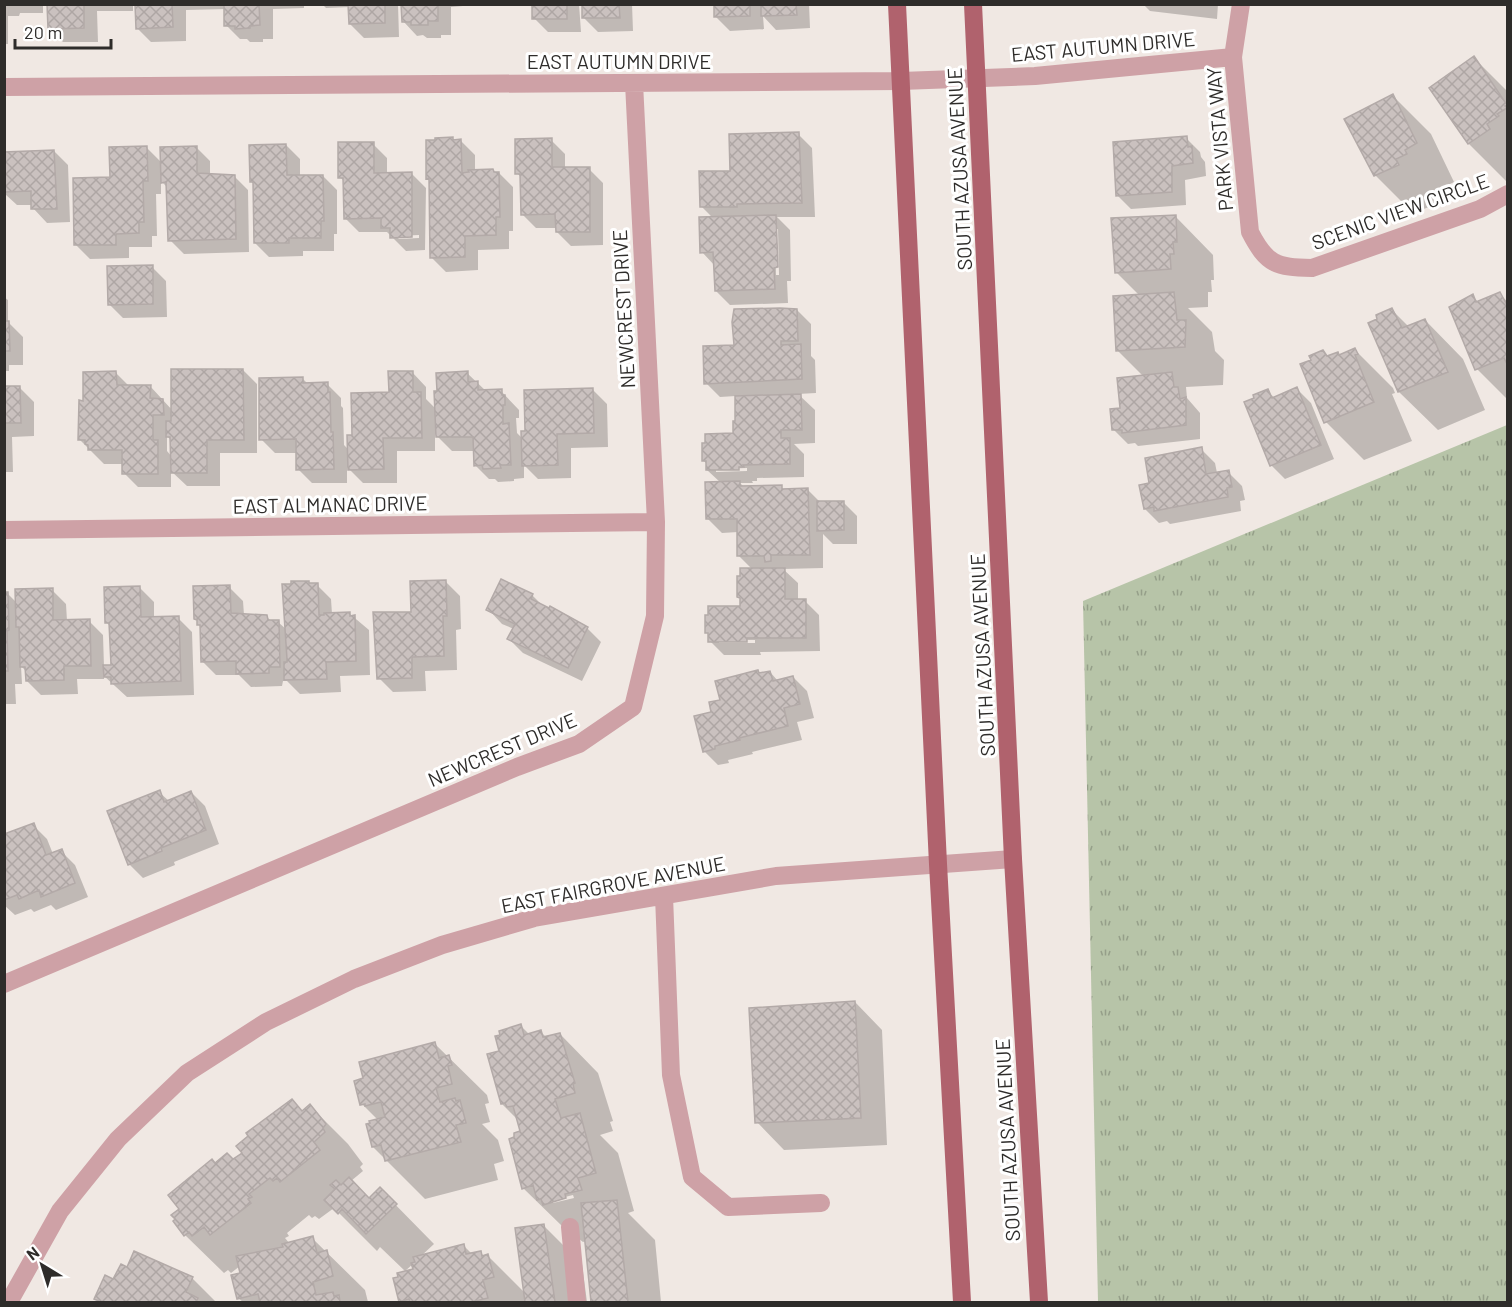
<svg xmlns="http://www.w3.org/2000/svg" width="1512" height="1307" font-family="Barlow,sans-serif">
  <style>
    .grass { fill: url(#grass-tufts) }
    .shadow { fill: #0003; fill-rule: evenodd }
    .building { fill: url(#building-cross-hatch); stroke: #b3aaa8; stroke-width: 1.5 }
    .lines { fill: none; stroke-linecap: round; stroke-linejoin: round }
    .minor { stroke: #cea1a6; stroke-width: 18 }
    .major { stroke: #b0626d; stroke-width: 18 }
    .labels { text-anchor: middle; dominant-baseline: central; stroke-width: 6; stroke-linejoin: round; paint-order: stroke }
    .street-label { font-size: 20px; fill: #2e2c2a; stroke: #fff }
  </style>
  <defs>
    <pattern id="grass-tufts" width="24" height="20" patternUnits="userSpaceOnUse" patternTransform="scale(1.5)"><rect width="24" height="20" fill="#b7c4a8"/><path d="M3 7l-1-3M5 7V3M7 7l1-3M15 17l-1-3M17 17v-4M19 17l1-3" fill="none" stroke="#959f89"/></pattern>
    <pattern id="building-cross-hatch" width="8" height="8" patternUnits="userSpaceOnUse" patternTransform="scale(1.5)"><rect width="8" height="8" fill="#cac1bf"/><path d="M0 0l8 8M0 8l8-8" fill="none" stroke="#aea6a4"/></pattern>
  </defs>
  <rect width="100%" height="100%" fill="#f0e8e3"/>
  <path class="grass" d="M1507,425v877h-409l-15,-701z"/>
  <path class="shadow" d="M4,4h39v9h-23l-1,3h-11v28h-4z
    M49,4h84v7h-36l1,31h-35l-14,-14z
    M137,4h172v2h-5v2l-31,1v30h-10v3h-13l-3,-3h-7l-14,-14v-16l-40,1v31l-35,1 -14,-14z
    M322,4h76l1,33 -35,1 -14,-14v-17l-24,1z
    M403,4h60v2l-12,1v28h-10v3h-14l-4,-3 -6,1 -14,-15z
    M533,4h46l2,28h-33l-14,-14z
    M584,4h48l1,27 -35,1 -14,-14z
    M715,4h94l1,24 -34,2 -13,-14 1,13 -34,2 -14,-14z
    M1143,4h75l-1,15 -67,-8z
    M1474,58l34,34 -1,90 -38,-38 -38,-56z
    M1393,96l38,38 23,48 -12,6 2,5 -11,5 4,6 -24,9 -38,-38z
    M798,134l14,14 3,69h-38l13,13 1,51h-4l1,22 -58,2 -14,-14 -1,-25 -13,-14 11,-34 -11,-11 29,-34zM775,229h3l1,46h-3z
    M1186,138l14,14 1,5 4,5 1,14 -21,4 1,25 -55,4 -14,-14z
    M551,140l14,14v15h24l14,14v62l-32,1 -14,-14v-4h-21l-14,-14v-36l-5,-5z
    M461,141l14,14v16h18l6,2 14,14v44h-4v18l-31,1v20l-32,2 -14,-14 -2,-77 -2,-3z
    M373,144l14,14v16h25l14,14 -1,62 -19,1 -19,-19h-28l-14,-14v-36l-5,-5zM419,235v3l-20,1 -3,-3z
    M286,145l14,14v17h23l14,14v44h-3v17h-31v5l-34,1 -14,-14 -1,-59 -3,-3z
    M196,147l14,14v16l24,-1 14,14 1,62 -65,2 -14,-14 -2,-52 -7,-7v13h-5l1,42h-5v11h-23v11l-39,1 -14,-14 36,-66 35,-31 15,15z
    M54,151l14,14 2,57 -23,1 -14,-15v-3h-16l-12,-11 -1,44v-85z
    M1175,216l38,39 1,25h-3l1,12h-4v15l-20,1 24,24 3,19 9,9 -1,25 -37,2 1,11 13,15v26l-62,7 -3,-3 -7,1 -14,-14 8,-21 22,-32 -27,-27 23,-54 -24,-24z
    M152,267l14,14 1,36 -44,1 -14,-14z
    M1499,294l9,8v98l-31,-31 -4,-73 6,7z
    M4,297l4,3v22l15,15v28h-14v6h-5z
    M797,310l14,14v32l4,4 1,33 -18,1 17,16v33l-21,1 10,10v23l-47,1v3h-5l1,2h-13l4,4h37l3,3h24l13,13 22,-1 14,14v28h-24l-10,-10v34l-40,1 15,14v18h7l14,14 1,36 -60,1 1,3h-37l-14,-14v-6l-3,-3 35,-25v-7l-3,-3 14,-27 -14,-14 -1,-24 -16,1 -14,-14 13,-36 -14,-13v-6l-3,-3 31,-26 2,-12 -1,-27 -16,1 -14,-14 30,-37zM747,468v3l-31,1v-3zM719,640h36v3h-36z
    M1392,310l17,17 16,-7 38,39 22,51 -47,20 -39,-38 -29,-69 9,-3z
    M1355,350l38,38 2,5 -3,1 20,47 -48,19 -38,-38 -13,-61 10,-9 6,5 11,-1z
    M243,370l14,14v69h-37v33h-33l-16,-15v16h-33l-14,-14v-9h-20l-24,-24 5,-38 31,-29 14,14 20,-1 23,25zM167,436l5,5v16l-5,-6z
    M412,372l14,15v12l10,10 31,-36 19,18h15l18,19v8h-3l1,15 6,6 70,-49 14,14 1,43 -37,1v30l-33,1 -14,-14v13l-10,1v2l-16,1 -3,-3h-6l-14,-14v-14h-23l-17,-17v17h-38v32h-34l-16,-16v16h-35l-14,-14v-16h-23l-14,-14 42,-60 5,5h19l14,14v8l2,2 1,37 5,5 4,-14 37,-42z
    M4,388h16l14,14v34l-22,1 1,35h-9z
    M1297,389l14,14 23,56 -49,20 -14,-14 -4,-74 8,7z
    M1201,449l14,14 2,10 11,-1 14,14 3,14 -5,1 1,10 -71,13 -3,-3 -8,2 -14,-14 6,-25z
    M502,581l30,14 12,12 43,21 14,14 -19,39 -59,-28 -14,-14 5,-10 -12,-5 -14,-15z
    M446,582l14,14 1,33 -5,1 1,40 -32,1 1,20 -33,1 -14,-14 33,-65z
    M311,585h6l14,14 1,15h18l19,16 1,45 -30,1 1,16 -41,2 -13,-13h-4l-1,5 -31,1 -12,-12h-23l-14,-14v-33l-6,-9 33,-32 14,14 1,14 23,2 5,5h6l9,8z
    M140,588l14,14v16h24l14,14 2,63 -67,2 -23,-21v3h-27l1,15 -37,1 -14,-14v-9l-6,-6 1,18h-7l1,20h-12v-111l4,1 9,9 35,-13 14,14 1,17h22l14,14 1,32 8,-1 -1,-39 -4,-4z
    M758,671l3,3 9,-2 8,9 15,-4 14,14 7,27 -17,4 5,18 -50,12 1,2 -25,6 1,3 -11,2 -14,-14 9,-38 9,-12z
    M159,792l10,9 22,-9 14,14 14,38 -45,18 1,3 -32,13 -14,-14z
    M33,825l14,14 6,15 8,-3 14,14 13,32 -32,13 -5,-5 -17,7 -3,-3 -16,6 -11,-10v-69z
    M855,1002l27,28 5,115 -103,5 -27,-28z
    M520,1025l10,10 11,-3 6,6 13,-4 38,39 15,48 -3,1 3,9 -13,4 18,18 16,58 -6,2 27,27 6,62h-69l-6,-61 -3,1 -21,-16 -39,-38 -1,-56 -4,-12 -16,-16 -1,-52zM573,1195l1,3 -21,5v-3z
    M435,1044l52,51 2,8 -4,1 5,18 -8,2 16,16 6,21 -10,3 4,16 -73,19 -52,-52 5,-27 -16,-16z
    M292,1101l11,11 7,-6 38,38 15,20 -3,3 3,4 -12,10 18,18 11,-10 54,55 -14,13 44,-11 8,8 8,-2 5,5 3,-1 38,38 18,-68 38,38 5,38h-185l-2,-1 15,-31 -2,-6 -8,7 -25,-24 -3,4 -43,-43 -15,11 -4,-3 -3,2 -3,-3 -22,18 2,3 -4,2 5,6 22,-6 53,52 3,12h-125l-5,-4 4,-24 -2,-8 -9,7 -3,-3 -4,3 -39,-38 -4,-26 34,-45 18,-3 11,-8z
    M127,1269l65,9 24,24h-117l-3,-3z"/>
  <path class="building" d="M47,4h37v24l-36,1z
    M135,4h37l1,23 -37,2z
    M224,4h35l1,21 -10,1v2l-15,1v-3h-11z
    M348,4h37v19l-36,1z
    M401,4h37v17h-10v4h-17v-3h-9z
    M532,4h35v15h-35z
    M582,4h37l1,14h-38z
    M714,4h36v12l-36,1z
    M761,4h35l1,11 -36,1z
    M1474,56l33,49 -2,1 2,2 -10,6 2,2 -12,8 3,5 -22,15 -39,-56z
    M1393,94l24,49 -12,7 2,4 -11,5 3,6 -25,11 -30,-57z
    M799,132l3,71 -65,1v3h-37l-1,-36h31l-1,-37z
    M1187,136l1,11 4,-1 1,17 -21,3v26l-56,4 -3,-54z
    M453,137v3l8,-1 1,34 7,-1 -1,-2 25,-1 1,3h5l1,45h-4v18l-31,1v21l-35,1 -1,-80 -3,1v-39h9v-2z
    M552,138v29h38v65h-34l-1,-18 -34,1 -1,-41h-5v-35z
    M338,142h36v31l38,-1v65l-22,1v-10h-9v-10l-37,1 -1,-41h-5z
    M286,144l1,31h36l1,46h-3v17h-32v5h-35l-1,-61h-3l-1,-37z
    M147,146l1,35h-5l1,41h-5v11l-23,1v11h-42l-1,-67 37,-1 -1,-30z
    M197,146v27l38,2 1,64 -68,2 -2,-59 -5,1 -1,-36z
    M54,150l3,59h-26v-18l-27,1v-40z
    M776,215l2,52 -4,1 1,21 -60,2 -2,-39 -13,1 -1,-36z
    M1176,215l1,27h-4l1,12h-4l1,15 -56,4 -4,-55z
    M153,265v39l-45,1 -1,-39z
    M1174,292l3,28h9l-1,27 -69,4 -3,-55z
    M1500,292l8,15v59l-4,-8 -29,12 -26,-63 24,-13 3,8z
    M780,308l17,1 1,32h-17v4l20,-1 1,35 -98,5 -1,-38 31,-1 -2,-23 2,-13z
    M1392,308l10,20 23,-9 23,53 -50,20 -30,-69 9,-4 -1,-4z
    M4,321h5l1,30h-6z
    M1355,348l3,6 -3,1 19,47 -50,21 -24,-59 11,-4 -2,-4 14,-6 4,6 11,-4 1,3z
    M171,369h72l1,71h-37v33h-36l-1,-36h-4v-16h5z
    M116,371l1,14h34l-1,13 13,1 1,16h-11v25h5v34h-36v-24h-34v-5l-3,-1v-4h-7l1,-40 4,1v-29z
    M388,371h25v21h8l1,46h-39l1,31 -36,1 -1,-35h5l-1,-42 38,-1z
    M468,371v11l10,-1v9l24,-1v6h3v10h-2v19l6,-1 2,42h-11l1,3 -18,1 -1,-4 -8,1 -1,-29h-37l-2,-46h3l-1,-18z
    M1172,372l2,15h4l2,12 6,-2v28l-64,8v-3h-10l-2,-21 10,-1 -3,-30z
    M303,377v6l25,-1v10h2l1,40h2l1,37 -38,1v-31l-37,1v-62z
    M4,386h16l1,37h-17z
    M1297,387l24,58 -51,21 -26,-64 10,-4 -1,-3 15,-6 4,9z
    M593,388l1,45 -37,1 1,31 -36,1 -1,-35h4l-1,-41z
    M801,394l1,36h-21v8h9v26l-47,1 1,2h-5v3h-33v-9h-4v-18h3v-9l28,-1v-12h2v-25z
    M1202,447l4,27 23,-4 3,17 -5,1 1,9 -74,14v-4l-10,2 -5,-24 10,-2 -4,-25z
    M740,481v5l42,-1v4l26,-1 2,67h-39v6l-6,1 -1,-6h-27v-37h-31l-1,-37z
    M817,501h27v29l-27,1z
    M740,568h45v31h21v39h-59v4h-39v-9h-3v-18h3v-9h32v-8l-3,-1v-21h3z
    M501,579l32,15 -2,5 18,9 1,-2 38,21 -20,41 -61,-29 8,-15 -29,-14z
    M446,580l1,36h-4l1,40 -32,1v21l-35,1 -4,-67h38l-1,-31z
    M291,581h18v2h9l1,32h5v-2l26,-1v4l5,-1 1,46 -30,1 1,17 -43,1v-18h3v-3l-5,-75h9z
    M230,585l1,28 36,2 1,5h11l1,47h-11v6l-33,1v-13l-35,1 -1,-37h-3v-5l-3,-1 -1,-33z
    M140,586l1,31 38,-1 2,65 -70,3v-7h-7l-1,-12h8l-2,-42h-4l-1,-36z
    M53,588v32l37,-1 1,47h-27v14l-38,1 -1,-14h-5l-1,-40h-3l-1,-38z
    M4,592h4l1,38 -2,1 1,40h-4z
    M758,670l1,3 11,-2 3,10 20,-5 7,28 -16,4 4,18 -49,12 1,2 -25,6v3l-12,3 -9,-36 17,-4 -2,-10 11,-2 -5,-19z
    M160,790l4,12 27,-11 15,39 -45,18 1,3 -34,14 -21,-54z
    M34,823l12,32 16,-6 13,34 -34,14 -2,-7 -20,9 -2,-4 -13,5v-66z
    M855,1001l6,117 -106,5 -6,-115z
    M521,1024l3,11 17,-5 2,7 17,-4 15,50 -2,1 2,9 -20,6 6,19 19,-5 16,60 -18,5 4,12 -17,4 1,4 -23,7 -2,-6 -4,1 -4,-15 -11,4 -13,-50 5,-2v-4l6,-2 -7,-25 -6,1 -2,-4 -4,1 -14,-50 12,-3 -4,-15 5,-1 -1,-4z
    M435,1042l4,16 10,-3 3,10 -4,1 4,18 -16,4 4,14 15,-4 1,3 4,-1 6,23 -10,2 5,17 -76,19 -4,-16 -9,2 -6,-23 4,-1 -1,-2 16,-4 -4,-15 -16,4v-2l-5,1 -6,-24 9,-3 -4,-16z
    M292,1099l10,12 8,-7 16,20 -3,4 2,4 -11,10 6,8 -40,32 -3,-4 -4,3 -3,-3 -21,16 3,3 -4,2 3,4 -41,32 -6,-8 -12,9 -3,-4 -5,4 -11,-15 2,-2 -4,-4 8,-6 -11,-14 44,-36 3,4 12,-10 6,6 9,-6 -6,-7 12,-10 -2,-3z
    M349,1177l20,21 11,-11 17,17 -31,30 -24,-25 -4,5 -14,-14 11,-11 -5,-4 6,-5 5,5z
    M617,1200l11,102h-37l-10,-99z
    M544,1224l11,78h-30l-10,-74z
    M313,1236l4,17 10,-3 6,26 -20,6 3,13 17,-3 1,4 5,-1 1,7h-80l-2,-8 -21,5 -6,-24 9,-2 -4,-17 47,-9 -1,-3z
    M464,1244l2,10 15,-3 1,5 6,-2 6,23 -11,3 5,18 -16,4h-62l-1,-3 -10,3 -6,-24 5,-1 -1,-4 16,-4 -2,-6 4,-1 -2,-5z
    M134,1251l59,26 -7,15 12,6 -2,4h-98l1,-1 -5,-2 11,-24 8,4 8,-15 6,3z"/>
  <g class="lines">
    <path class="minor" d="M1241,4l-8,53 17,175c17,33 26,35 62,36l168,-59 28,-15
      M4,87l897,-6 134,-5 198,-19
      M4,530l652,-8
      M664,896l7,179 21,102 36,30 93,-4
      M4,984l513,-217 62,-23 54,-37 22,-91 1,-94 -22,-439
      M570,1227l7,75
      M9,1302l51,-91 58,-72 69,-66 79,-51 88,-43 88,-34 92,-27 242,-42 237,-17"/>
    <path class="major" d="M897,4l41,860 24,438
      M973,4l40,855 26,443"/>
  </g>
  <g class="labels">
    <g class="street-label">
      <text transform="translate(1103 46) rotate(-5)">EAST AUTUMN DRIVE</text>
      <text x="619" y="61">EAST AUTUMN DRIVE</text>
      <text transform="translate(1219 139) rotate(-95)">PARK VISTA WAY</text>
      <text transform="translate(959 169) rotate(-93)">SOUTH AZUSA AVENUE</text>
      <text transform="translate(1400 211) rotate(-20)">SCENIC VIEW CIRCLE</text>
      <text transform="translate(623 309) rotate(-93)">NEWCREST DRIVE</text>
      <text transform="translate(330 504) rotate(-1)">EAST ALMANAC DRIVE</text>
      <text transform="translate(982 655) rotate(-93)">SOUTH AZUSA AVENUE</text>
      <text transform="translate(502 749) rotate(-23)">NEWCREST DRIVE</text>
      <text transform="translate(613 884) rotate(-11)">EAST FAIRGROVE AVENUE</text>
      <text transform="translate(1007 1140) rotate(-93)">SOUTH AZUSA AVENUE</text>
    </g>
  </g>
  <rect width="1512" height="1307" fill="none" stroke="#2e2c2a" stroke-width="12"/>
  <g transform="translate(42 1265) rotate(322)" stroke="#ffffff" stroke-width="4.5" paint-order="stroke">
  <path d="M0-4.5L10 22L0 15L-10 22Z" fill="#2e2c2a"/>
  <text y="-9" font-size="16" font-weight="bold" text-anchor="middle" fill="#2e2c2a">N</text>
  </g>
  <path d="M15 39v9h96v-9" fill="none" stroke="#2e2c2a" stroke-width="3"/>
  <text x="24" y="39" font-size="18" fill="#2e2c2a" stroke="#ffffff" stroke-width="4.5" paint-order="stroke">20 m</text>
</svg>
